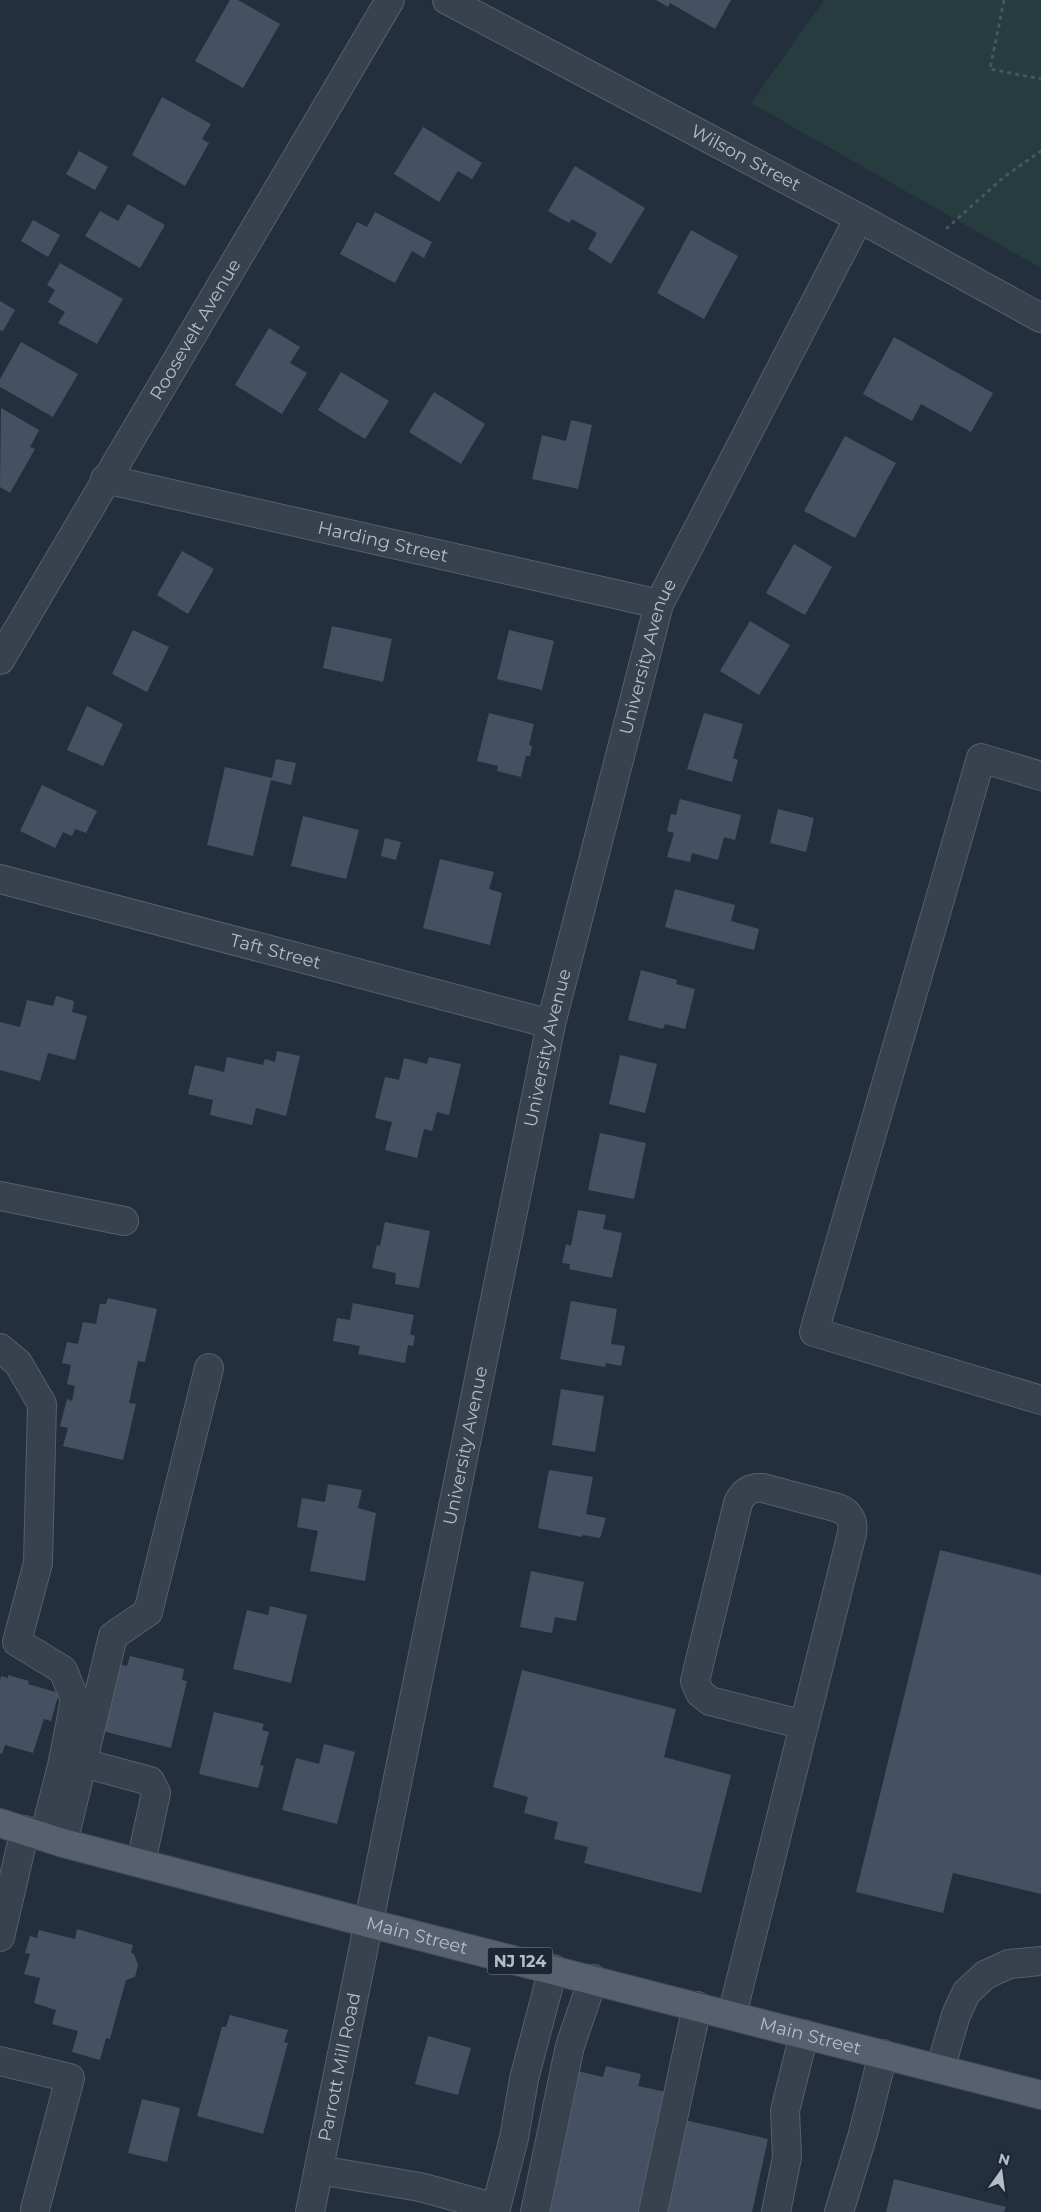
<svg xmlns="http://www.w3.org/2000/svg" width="1041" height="2212" font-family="Montserrat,sans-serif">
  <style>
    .green { fill: #263c3f }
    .building { fill: #455162 }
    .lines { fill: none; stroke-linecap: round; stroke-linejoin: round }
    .minor-casing { stroke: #565f6c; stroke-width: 30 }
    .major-casing { stroke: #414a57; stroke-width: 30 }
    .path { stroke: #44595c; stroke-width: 3; stroke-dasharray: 4 4; stroke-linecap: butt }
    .minor { stroke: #38414e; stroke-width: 28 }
    .major { stroke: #56606e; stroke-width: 28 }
    .labels { text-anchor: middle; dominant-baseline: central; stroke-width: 4; stroke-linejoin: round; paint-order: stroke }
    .shield { fill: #1d2633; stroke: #878f9c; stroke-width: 1 }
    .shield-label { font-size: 16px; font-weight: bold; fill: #b4bcc9 }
    .street-label { font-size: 18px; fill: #b4bcc9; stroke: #1d2633 }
  </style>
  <rect width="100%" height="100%" fill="#242f3e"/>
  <path class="green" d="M824,0h217v268l-290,-165z"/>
  <path class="building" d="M230,0h8l42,24 -37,64 -48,-27z
    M656,0h75l-16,29 -45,-26 -2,4z
    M162,97l49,27 -9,15 7,4 -24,43 -53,-31z
    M423,127l59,36 -10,16 -14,-8 -19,31 -45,-28z
    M79,151l29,16 -13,23 -29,-16z
    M575,166l70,42 -34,56 -23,-15 9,-16 -25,-14 -3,4 -21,-12z
    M128,204l37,21 -25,43 -55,-32 15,-25 18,10z
    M375,212l57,30 -8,16 -12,-7 -17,32 -55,-29 17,-32 10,5z
    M33,220l27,15 -12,22 -27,-16z
    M691,230l47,26 -34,63 -47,-26z
    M60,263l63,36 -26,45 -39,-21 7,-11 -17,-10 7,-12 -8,-5z
    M0,301l15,9 -12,21 -3,-1z
    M269,328l31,19 -10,16 17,10 -25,41 -47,-29z
    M894,337l99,56 -22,39 -50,-28 -9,17 -49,-27z
    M21,342l57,32 -25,43 -53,-30v-8z
    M341,372l48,29 -24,38 -47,-29z
    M434,392l51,32 -24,40 -52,-32z
    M1,408l38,22 -9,17 5,2 -25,44 -10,-6z
    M571,420l21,5 -14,64 -46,-10 10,-44 24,6z
    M845,436l51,27 -41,75 -51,-27z
    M794,544l38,23 -27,48 -39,-22z
    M182,551l32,18 -26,45 -31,-19z
    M750,621l40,24 -31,50 -39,-24z
    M332,626l60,13 -9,43 -60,-14z
    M133,630l36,17 -22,45 -35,-18z
    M509,630l45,11 -12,49 -45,-11z
    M87,706l36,18 -20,42 -36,-16z
    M489,713l45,11 -5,21 3,1 -2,10h-4l-5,21 -24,-6 1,-5 -21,-5z
    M704,713l39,11 -10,34 5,2 -6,22 -45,-13z
    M276,759l20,4 -5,22 -20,-5 -18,76 -46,-11 18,-78 47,11z
    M42,785l55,26 -11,22 -11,-4 -3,7 -9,-4 -8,16 -35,-17z
    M680,799l61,16 -6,25 -11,-3 -6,23 -26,-7 -2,9 -23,-5 7,-24 -7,-2 4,-17 5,1z
    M778,809l36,9 -8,34 -36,-9z
    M303,816l56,14 -13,49 -55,-13z
    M385,838l16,4 -5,18 -15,-4z
    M440,859l54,13 -5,17 13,4 -12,52 -67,-17z
    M675,889l60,16 -4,16 28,8 -5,21 -89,-23z
    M641,970l36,10 -1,4 19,5 -10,40 -20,-5 -2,5 -35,-9z
    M56,996l18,5 -2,11 15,4 -12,44 -27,-7 -8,28 -40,-11v-48l20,5 7,-27 26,6z
    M277,1051l23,5 -14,60 -30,-8 -4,17 -42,-10 3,-15 -25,-6 7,-29 29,7 3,-15 36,8 2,-6 10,3z
    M620,1055l37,9 -12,49 -36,-9z
    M429,1057l32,7 -12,51 -12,-3 -5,19 -8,-2 -7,29 -32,-8 7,-28 -17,-4 10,-41 14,3 5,-22 23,6z
    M600,1133l46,10 -12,56 -46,-9z
    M578,1210l28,5 -3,14 19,4 -10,45 -43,-9 1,-5 -8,-1 4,-19 5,2z
    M385,1222l45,9 -11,57 -24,-4 1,-11 -24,-5 5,-23 3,1z
    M108,1298l49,11 -12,53 -7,-1 -9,42 7,1 -13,56 -60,-14 5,-18 -8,-2 7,-27 5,2 3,-15 -8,-2 4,-19 -9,-2 5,-21 11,2 5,-22 13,2 4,-20h6z
    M571,1301l46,8 -6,35 14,2 -4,20 -15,-3 -1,4 -45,-8z
    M353,1303l61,12 -4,19 5,2 -2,10 -5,-1 -3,18 -47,-9 2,-8 -27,-5 4,-23 13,2z
    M561,1389l43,7 -9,56 -43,-7z
    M549,1470l44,7 -7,37 20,4 -6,20 -17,-3 -1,2 -44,-9z
    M328,1484l34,6 -4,18 18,5 -11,68 -55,-10 8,-40 -21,-4 5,-29 23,4z
    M940,1550l101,25v319l-88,-21 -10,40 -87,-21z
    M531,1571l53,11 -8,39 -21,-4 -3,16 -32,-6z
    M270,1606l37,9 -16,68 -58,-14 14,-59 21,5z
    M130,1656l54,13 -2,11 5,1 -16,67 -69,-17 16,-67 9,2z
    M522,1670l154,39 -12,48 67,18 -30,118 -117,-30 4,-16 -34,-8 4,-17 -34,-9 4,-16 -35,-10z
    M8,1675l21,6 -1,3 31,9 -8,28 -7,-2 -11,34 -28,-8 -3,9 -2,-1v-72l1,-5 7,2z
    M214,1712l50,12 -2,6 7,2 -9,33 4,1 -6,22 -59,-14z
    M324,1744l31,8 -18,72 -55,-14 14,-52 23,6z
    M77,1929l56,16 -2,8 3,1 4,11 -3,12 -9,3 -16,59 -4,-1 -6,22 -28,-8 6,-21 -26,-7 4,-14 -22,-7 6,-25 -16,-4 6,-20 -5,-1 5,-17 7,2 2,-8 36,9z
    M230,2015l58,15 -4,12 4,1 -25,91 -66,-18 25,-89h4z
    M428,2036l43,12 -13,47 -43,-11z
    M606,2066l35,8 -3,12 33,7 -27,119h-103l32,-142 30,7z
    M142,2099l38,9 -13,54 -39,-9z
    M680,2119l88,20 -16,73h-92z
    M894,2179l112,28 -2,5h-118z"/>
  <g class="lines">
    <g class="minor-casing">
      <g id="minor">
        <path id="s1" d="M447,0l412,218 182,100"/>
        <path id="s2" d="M105,479l554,125"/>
        <path id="s3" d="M0,660l390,-660"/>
        <path d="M1041,776l-60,-18 -167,574 227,68"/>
        <path id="s4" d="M0,879l551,145"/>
        <path d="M0,1196l124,25"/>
        <path d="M0,1348l18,15 24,41 -4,159 -21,79 46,28 12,30 -13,66 -18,70"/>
        <path d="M83,1763l67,18 6,12 -15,69"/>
        <path d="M63,1843l50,-207 35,-24 61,-244"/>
        <path d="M0,1937l25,-107"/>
        <path d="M732,2015l72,-290 -94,-24 -10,-8 -5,-12 43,-178c5,-11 12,-16 25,-15l75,20c11,4 16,13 14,25l-48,192"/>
        <path d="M0,2061l70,17 -35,131"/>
        <path d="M940,2069l16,-54 10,-22 19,-18 24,-11 32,-3"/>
        <path d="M319,2170l101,17 76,21 18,-70 10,-59 29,-110"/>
        <path id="s5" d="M310,2212l241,-1188 108,-420 200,-386"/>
        <path d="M535,2212l35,-166 23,-67"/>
        <path d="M653,2212l44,-206"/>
        <path d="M776,2212l11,-55 -2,-46 19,-77"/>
        <path d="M839,2212l24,-78 20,-80"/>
      </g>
    </g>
    <g class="major-casing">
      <g id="major">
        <path id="s6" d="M0,1823l63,20 305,80 673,172"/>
      </g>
    </g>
    <path class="path" d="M1004,0l-14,69 51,10
      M946,229l58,-52 37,-26"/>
    <use href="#minor" class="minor"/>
    <use href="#major" class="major"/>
  </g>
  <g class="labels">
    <rect class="shield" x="487.5" y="1947.5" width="65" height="27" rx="4"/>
    <g class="shield-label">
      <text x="520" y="1961">NJ 124</text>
    </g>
    <g class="street-label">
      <text stroke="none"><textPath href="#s1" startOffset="338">Wilson Street</textPath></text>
      <text stroke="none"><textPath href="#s3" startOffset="384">Roosevelt Avenue</textPath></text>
      <text stroke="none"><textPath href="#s2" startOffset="285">Harding Street</textPath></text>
      <text stroke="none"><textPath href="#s5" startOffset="1592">University Avenue</textPath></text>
      <text stroke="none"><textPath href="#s4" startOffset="285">Taft Street</textPath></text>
      <text stroke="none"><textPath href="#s5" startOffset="1188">University Avenue</textPath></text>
      <text stroke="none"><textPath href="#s5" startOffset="782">University Avenue</textPath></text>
      <text stroke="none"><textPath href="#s6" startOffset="432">Main Street</textPath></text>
      <text stroke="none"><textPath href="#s6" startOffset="838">Main Street</textPath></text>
      <text stroke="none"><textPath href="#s5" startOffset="148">Parrott Mill Road</textPath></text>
    </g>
  </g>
  <g transform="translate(1001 2172) rotate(14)" stroke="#1d2633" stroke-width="4" paint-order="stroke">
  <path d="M0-4L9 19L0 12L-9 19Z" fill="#b4bcc9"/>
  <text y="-8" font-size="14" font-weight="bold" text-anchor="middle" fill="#b4bcc9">N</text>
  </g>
</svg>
